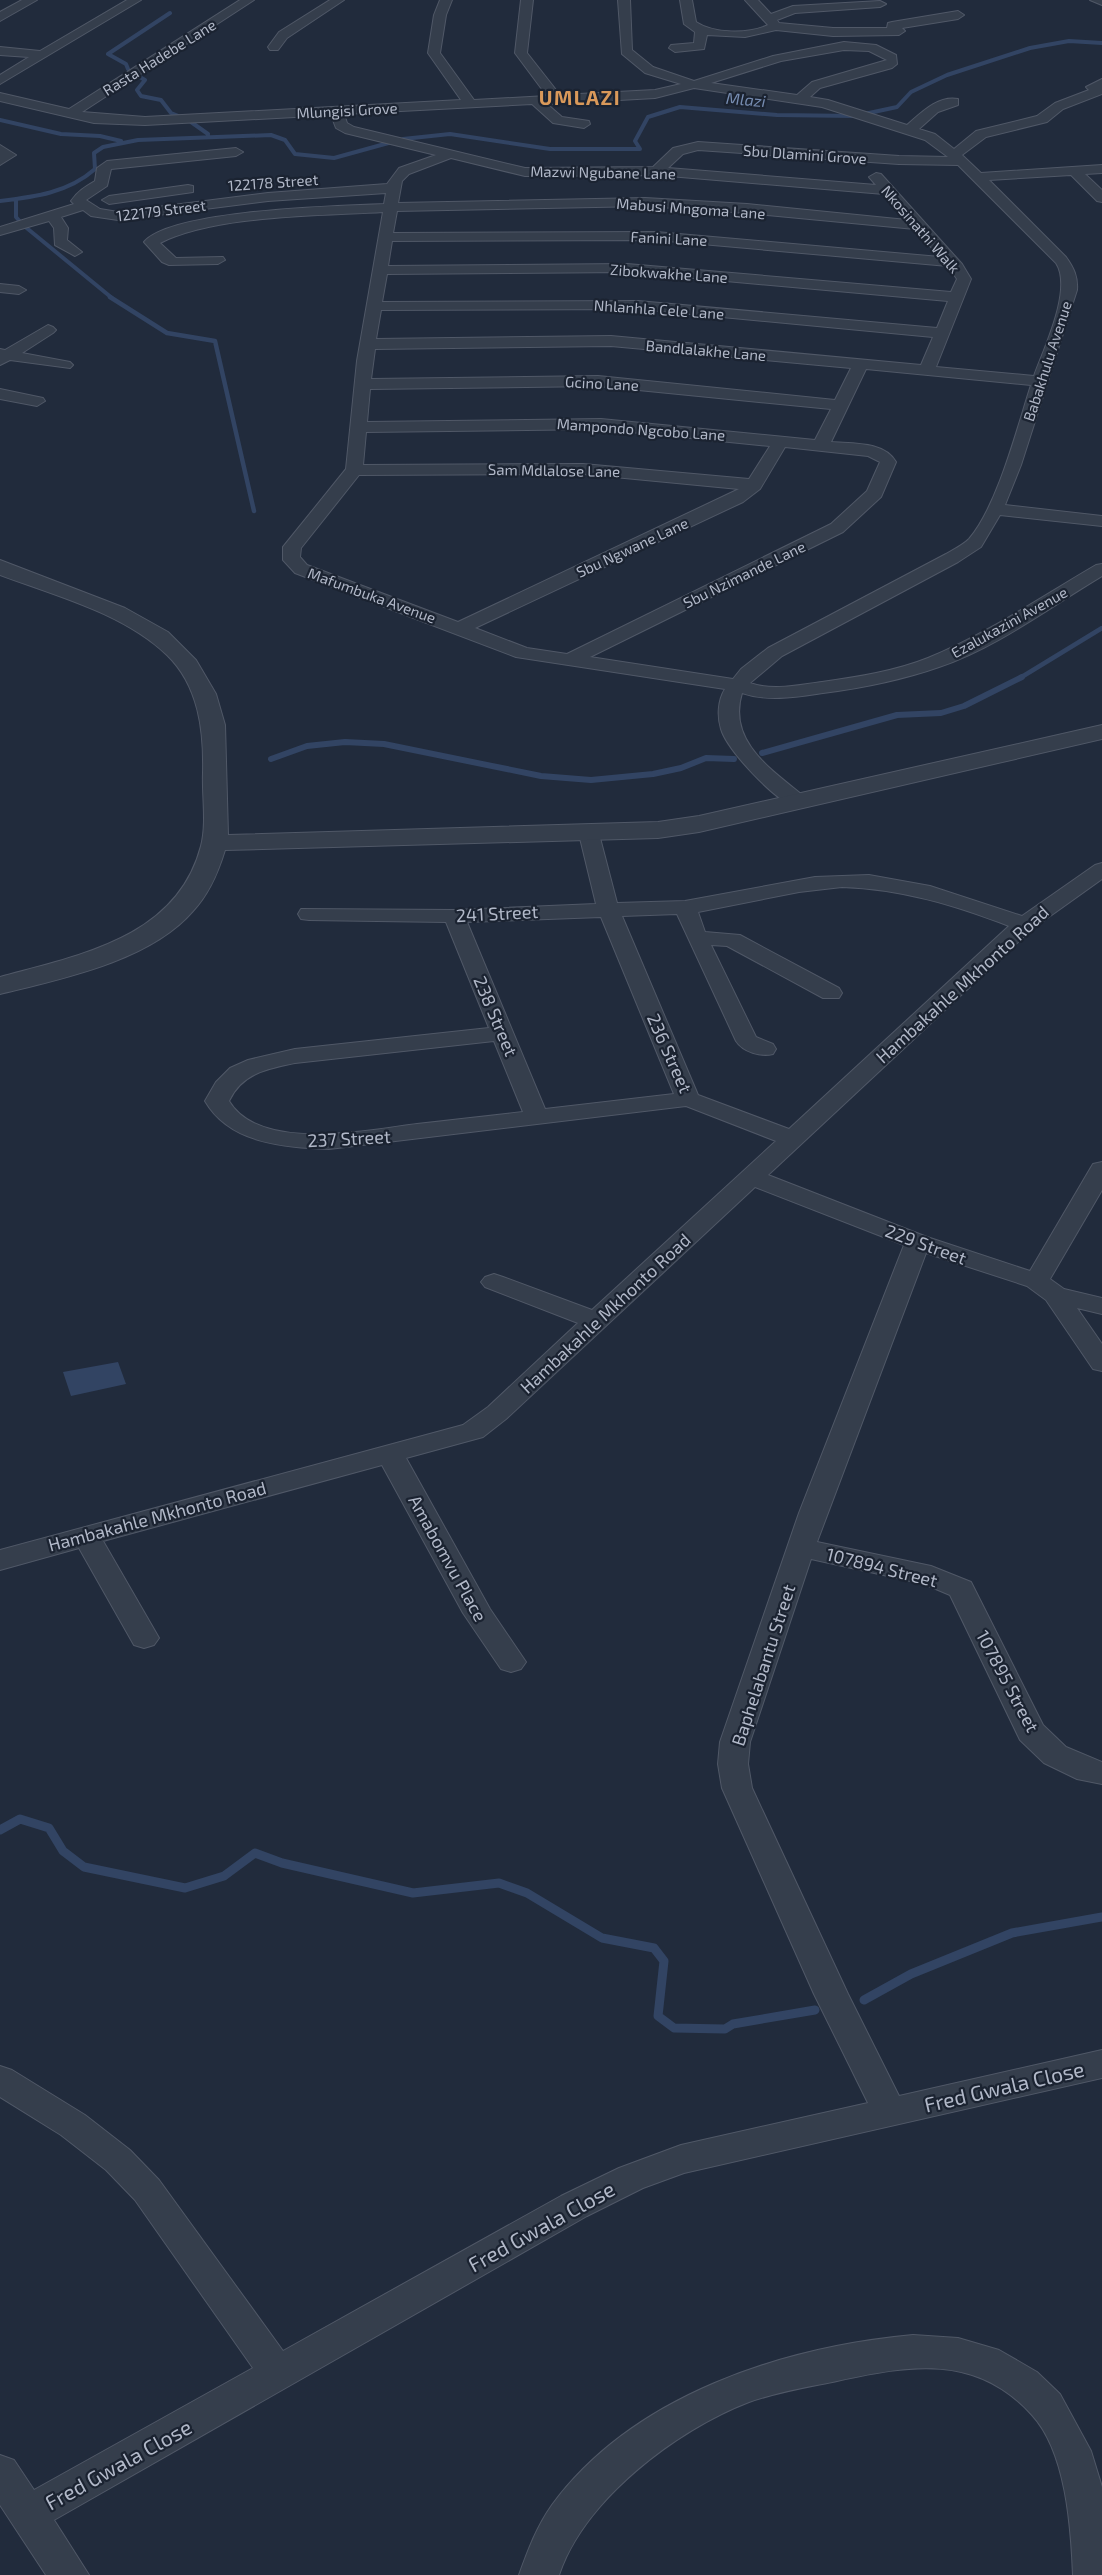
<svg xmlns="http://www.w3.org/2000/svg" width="1102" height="2575" font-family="'Exo 2',sans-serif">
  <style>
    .water { fill: #324463 }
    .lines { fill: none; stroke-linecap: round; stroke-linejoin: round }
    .stream-far3 { stroke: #324463; stroke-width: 4 }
    .stream-far2 { stroke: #324463; stroke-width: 4.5 }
    .stream-far1 { stroke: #324463; stroke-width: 6 }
    .stream { stroke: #324463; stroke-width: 9 }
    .minor-casing { stroke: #505867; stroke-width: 2 }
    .tertiary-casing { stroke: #505867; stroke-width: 2 }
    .minor { fill: #353e4c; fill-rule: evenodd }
    .tertiary { fill: #353e4c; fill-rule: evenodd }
    .labels { text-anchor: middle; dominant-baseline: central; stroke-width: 4.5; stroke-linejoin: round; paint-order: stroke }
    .far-street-label { font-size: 15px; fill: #b1b8c8; stroke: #1b2331 }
    .far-water-label { font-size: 16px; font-style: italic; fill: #778db2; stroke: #1b2331 }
    .street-label { font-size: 18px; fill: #b1b8c8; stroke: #1b2331 }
    .far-district-label { font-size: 20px; font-weight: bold; letter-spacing: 1.5px; fill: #d9995a; stroke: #1b2331 }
    .near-street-label { font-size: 21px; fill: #b1b8c8; stroke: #1b2331 }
  </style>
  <rect width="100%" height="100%" fill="#212b3c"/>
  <path class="water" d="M118,1362l8,22 -55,12 -8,-24z"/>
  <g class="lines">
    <path class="stream-far3" d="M128,69l-2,-5 -18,-10 62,-41
      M138,76l7,4 -8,10 4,6 20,4 10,13 10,4
      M0,120l61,14 39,2 21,5
      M191,122l17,12
      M403,139l47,-5 100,15h90l-5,-8 13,-24 32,-10 97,8 78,1 42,-9 14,-15 36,-17 83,-27 39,-7 33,2
      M16,199v18l7,8 89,73
      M0,201c34,-4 68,-8 95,-32l-1,-16 9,-6 35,-7 133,-5 14,5 10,14 39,4 58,-16"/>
    <path class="stream-far2" d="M110,297l57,36 48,8 39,170
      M1020,678l82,-50"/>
    <path class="stream-far1" d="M762,753l135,-38 44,-2 23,-7 58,-29
      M271,759l36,-13 38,-4 39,2 157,32 50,4 62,-6 28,-6 25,-10 28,1"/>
    <path class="stream" d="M0,1830l20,-11 29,9 14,23 21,16 101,21 39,-12 31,-23 27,10 131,30 86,-10 28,10 75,45 52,10 10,13 -6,55 16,12 51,1 8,-5 82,-14
      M864,2000l47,-26 101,-41 90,-16"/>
    <g class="minor-casing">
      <path id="minor" d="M22,0h15l-37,21v-9z
        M127,0h14l-141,84v-9l29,-18 -29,-2v-8l40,4z
        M240,0h14l-172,112 63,5 316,-17 -33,-47 6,-38 6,-15h12l-6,15 -6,38 34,47 73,-4 -32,-43 6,-53h12l-6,53 33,42 95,-5 26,-6 -36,-11 -23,-19 -4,-54h12l2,50 21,17 41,14 79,-25 71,-14 32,3 20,10 1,9 -5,4 -72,20 -10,9 18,3 79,25c14,-12 31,-30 51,-26v6l-20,7 -19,17 16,5 19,15 22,-18 61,-15 18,-13 34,-13 -3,-3 16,-8v15l-39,15 -16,13 -61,15 -24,18 19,18 121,-8v8l-17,1 17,16v12l-5,-1 -26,-26 -82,5 77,77c8,11 12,20 11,33l-56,175 -16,40 97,11v10l-102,-11 -19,32 -23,15 -176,94 -32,27c23,8 48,2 72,-1 35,-5 74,-11 106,-24 59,-24 113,-61 168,-93l6,-1v12c-52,31 -106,72 -163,91 -37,13 -77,21 -116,26 -27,4 -55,9 -81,0 -15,49 30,77 64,105l3,4 -3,4c-4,1 -9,3 -13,0 -20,-8 -66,-56 -72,-77 -4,-13 -3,-29 4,-40l-209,-32 -221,-84 -12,-13v-13l63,-78 11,-108 26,-149c-64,4 -168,3 -223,31l16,15 47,-1 2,3 -7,4 -49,1 -7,-3 -18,-20c27,-32 194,-36 240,-38l2,-11 -118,8 -150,19 -27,-4 -8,-6 -22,7 7,11 -1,12 15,12 -7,4 -20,-11 -1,-17 -5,-7 -49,14v-8l74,-23 -3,-3c7,-10 14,-14 24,-20l2,-13 10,-7 129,-13 7,4 -7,4 -125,13 -4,17 -21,14 14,9 18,3 150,-19 119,-9 12,-16 37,-13 -91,-22 -9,-5 -5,-13 -186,10 -51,-2 -94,-22v-8l69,16zM844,50l25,1 18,9 -75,22 -15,13 -86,-12 70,-22zM694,88l128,19 103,33 23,17 -49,-1 -201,-14 -25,6 -20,19 -128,1 -171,-41 -7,-4 -3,-9 188,-10 21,19 31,5 6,-4 -1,-3 -27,-4 -15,-13 108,-6zM698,150l201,14 59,1 98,98c17,26 -12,85 -22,113l-98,-9 35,-88 -9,-15 -81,-90 -5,-1 -7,4 7,8 -208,-17 15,-14zM451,158l74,18 132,-1 227,19 23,26 -160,-16 -102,-6 -247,5 4,-22 7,-7zM645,206l102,7 168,16 25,28 -284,-25 -263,1 4,-22zM656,240l292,26 9,13 -6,13 -324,-28 -239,2 4,-25zM627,272l321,29 -11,27 -299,-27 -256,1 5,-28zM638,309l295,28 -12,28 -310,-29 -235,3 5,-29zM611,346l240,22 -16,32 -237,-24 -227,3 4,-30zM866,369l165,16c-14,43 -33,120 -62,154 -6,6 -16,11 -23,15l-178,94 -27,21 -8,10 -143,-22 253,-125 38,-35 15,-35c-12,-21 -44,-18 -65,-20zM598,386l233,23 -16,31 -214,-21 -234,3 3,-33zM601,429l169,17 -21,33 -166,-15 -220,1 3,-33zM785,447l83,9 12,6 -13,29 -36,33 -264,130 -40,-6 -52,-20 268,-126 17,-13zM583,474l156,15 -281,133 -151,-57 -7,-8 1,-9 58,-73z
        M330,0h14l-57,38 -9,12h-8l-2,-3 11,-15z
        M680,0h12l4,22c18,12 53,12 72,3l-23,-25h13l13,14 22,-8 87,-5 6,3 -6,3 -85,6 -18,7 2,3 54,5h54l1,-5 4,-1 66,-11 6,4 -6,4 -56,9 3,3 -6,4 -66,1 -57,-6 -31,7 -38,-2 -3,14 -29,3 -6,-4 2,-3 23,-2 1,-11 -11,-8z
        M1090,0h12v5z
        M0,145l16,10 -16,10z
        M188,185l5,1v6l-84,12 -7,-4 7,-4z
        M0,284l19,2 7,4 -7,4 -19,-2z
        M48,325l5,2 3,3 -3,3 -31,20 48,9 3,3 -3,3 -60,-8 -10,5v-16l5,1z
        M0,389l43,9 2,3 -8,5 -37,-7z
        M589,828l7,2 3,4 18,69 68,-2 130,-24 54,-2 61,11 92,30 73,-51 7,-2v16l-70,50 -264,246 159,62 103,34 60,-102 3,-5 9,-2v28l-52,89 14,10 38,9v16l-25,-6 25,36v27l-9,-2 -47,-69 -19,-14 -101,-33 -109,289 114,24 40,16 72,143 23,22 36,15v22l-25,-5 -33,-16 -24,-23 -70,-145 -26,-11 -113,-25 -61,183 -2,22 4,24 96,206 51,102 203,-46v28l-418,95 -41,15 -56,28 -533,304 35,55h-43l-46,-70v-50l14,5 20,30 219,-122 -118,-168 -29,-30 -45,-35 -61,-38v-31l12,4 73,45 45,35 29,30 124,171 278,-155 58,-28 62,-23 187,-42 -54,-109 -92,-206 -4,-24 2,-22 79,-229 105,-268 -149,-58 -249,232 -23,18 -77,21 84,151 36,53 -5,7 -10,3 -10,-3 -38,-56 -81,-148 -279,76 56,97 -5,7 -10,3 -10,-3 -55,-97 -79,22v-20l463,-125 25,-18 90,-84 -93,-36 -4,-5 4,-5 9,-3 9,3 89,33 184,-169 -90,-35 -357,43c-45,-2 -99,-5 -124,-48l11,-19 14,-14 18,-8 47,-11 194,-21 -43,-106 -137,-2 -8,-1 -3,-5 3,-5 153,1 142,-6 -17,-70 3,-4zM842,887c60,2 112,18 167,39l-220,203 -91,-34 -76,-179 55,-2 59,127c7,11 25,16 37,13l3,-5 -3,-5 -17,-7 -45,-92 16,1 96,52h16l3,-5 -3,-5 -99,-53 -35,-3 -7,-20 101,-20zM601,917l73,177 -129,15 -78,-187zM494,1041l29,71c-36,4 -71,8 -106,12 -49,6 -157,29 -188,-23 13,-28 38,-32 66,-38z
        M913,2335l45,3 41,12 38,22 23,22 31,57 11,36v88h-29c-2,-49 -7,-123 -41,-160 -56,-62 -122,-50 -195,-34 -29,6 -60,11 -88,21 -73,28 -165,98 -190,173h-40c9,-25 18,-49 33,-70 81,-110 231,-158 361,-170z"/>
    </g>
    <g class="tertiary-casing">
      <path id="tertiary" d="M0,560l125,48 43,24 28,28 20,34 9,31 3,110 430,-13 41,-6 403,-91v14l-403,93 -41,6 -433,12c-7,23 -16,44 -32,61 -43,50 -132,68 -193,83v-17c80,-22 177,-39 201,-131 6,-23 1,-50 2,-73 1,-42 -4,-87 -36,-118 -44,-42 -111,-59 -167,-80z"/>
    </g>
    <use href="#minor" class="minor"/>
    <use href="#tertiary" class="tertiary"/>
  </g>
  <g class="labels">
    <g class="far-street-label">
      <text transform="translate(159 57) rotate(-32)">Rasta Hadebe Lane</text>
      <text transform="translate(347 110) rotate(-3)">Mlungisi Grove</text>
      <text transform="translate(805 154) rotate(4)">Sbu Dlamini Grove</text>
      <text transform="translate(603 172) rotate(1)">Mazwi Ngubane Lane</text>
      <text transform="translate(273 182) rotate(-4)">122178 Street</text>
      <text transform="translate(691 208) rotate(4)">Mabusi Mngoma Lane</text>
      <text transform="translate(161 210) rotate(-7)">122179 Street</text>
      <text transform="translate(921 229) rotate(49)">Nkosinathi Walk</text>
      <text transform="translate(669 238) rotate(3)">Fanini Lane</text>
      <text transform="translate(669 273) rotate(4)">Zibokwakhe Lane</text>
      <text transform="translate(659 309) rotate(4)">Nhlanhla Cele Lane</text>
      <text transform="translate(706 350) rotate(5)">Bandlalakhe Lane</text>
      <text transform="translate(1047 361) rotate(-72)">Babakhulu Avenue</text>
      <text transform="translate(602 383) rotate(3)">Gcino Lane</text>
      <text transform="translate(641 429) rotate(4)">Mampondo Ngcobo Lane</text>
      <text transform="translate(554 470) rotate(1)">Sam Mdlalose Lane</text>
      <text transform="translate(632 547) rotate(-25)">Sbu Ngwane Lane</text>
      <text transform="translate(744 574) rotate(-26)">Sbu Nzimande Lane</text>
      <text transform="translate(372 595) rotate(20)">Mafumbuka Avenue</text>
      <text transform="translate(1009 622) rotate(-29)">Ezalukazini Avenue</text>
    </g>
    <g class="far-water-label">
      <text transform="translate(746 99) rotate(5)">Mlazi</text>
    </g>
    <g class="street-label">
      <text transform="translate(497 913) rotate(-3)">241 Street</text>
      <text transform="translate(962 984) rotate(-42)">Hambakahle Mkhonto Road</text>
      <text transform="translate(496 1016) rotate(67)">238 Street</text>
      <text transform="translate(670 1053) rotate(66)">236 Street</text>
      <text transform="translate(349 1138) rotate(-3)">237 Street</text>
      <text transform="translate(926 1244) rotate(20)">229 Street</text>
      <text transform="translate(605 1313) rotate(-43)">Hambakahle Mkhonto Road</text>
      <text transform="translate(157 1516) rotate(-15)">Hambakahle Mkhonto Road</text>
      <text transform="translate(448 1558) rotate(61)">Amabomvu Place</text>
      <text transform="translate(882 1567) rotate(14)">107894 Street</text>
      <text transform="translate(763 1665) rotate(-72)">Baphelabantu Street</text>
      <text transform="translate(1008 1681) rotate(62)">107895 Street</text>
    </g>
    <g class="far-district-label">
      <text x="580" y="97">UMLAZI</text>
    </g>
    <g class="near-street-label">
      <text transform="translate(1004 2086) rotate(-13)">Fred Gwala Close</text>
      <text transform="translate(541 2226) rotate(-29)">Fred Gwala Close</text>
      <text transform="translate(118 2464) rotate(-29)">Fred Gwala Close</text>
    </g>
  </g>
</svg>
